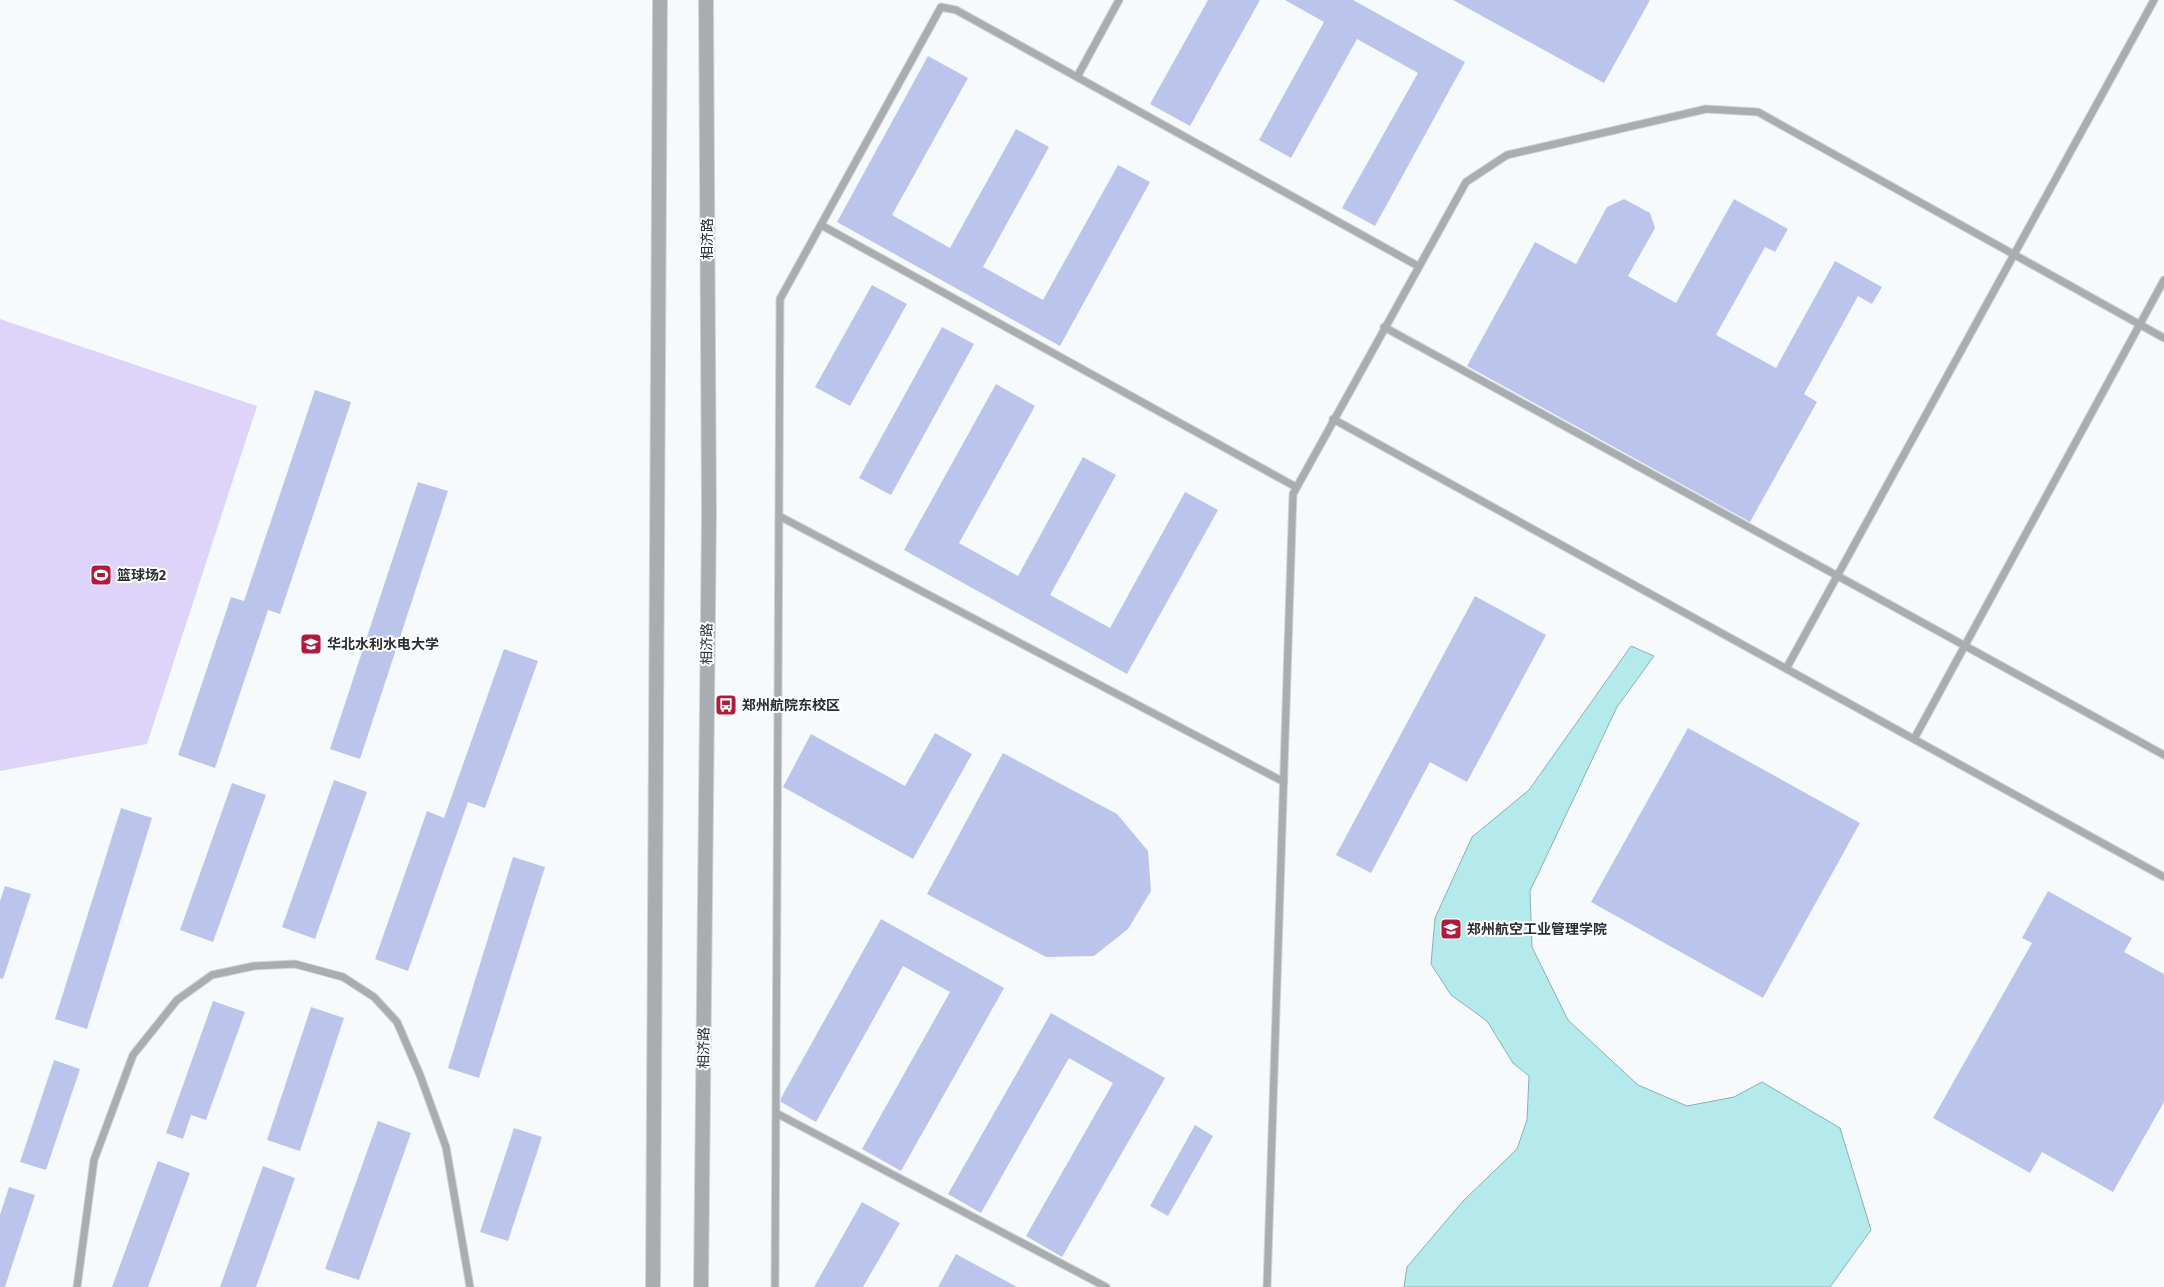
<svg xmlns="http://www.w3.org/2000/svg" width="2164" height="1287" font-family="'Fira Sans','Noto Sans SC',sans-serif">
  <style>
    .green { fill: #ded3f8 }
    .water { fill: #b4eaeb; stroke: #8ab1b3 }
    .building { fill: #bbc5eb }
    .lines { fill: none; stroke-linecap: round; stroke-linejoin: round }
    .service-casing { stroke: #d2d5d8; stroke-width: 9 }
    .minor-casing { stroke: #d2d5d8; stroke-width: 16 }
    .service { stroke: #a8aeb0; stroke-width: 7 }
    .minor { stroke: #a8aeb0; stroke-width: 14 }
    .labels { text-anchor: middle; dominant-baseline: central; stroke-width: 4; stroke-linejoin: round; paint-order: stroke }
    .street-label { font-size: 14px; fill: #292c30; stroke: #fff }
    .poi-label { font-size: 14px; font-weight: bold; fill: #292c30; stroke: #fff; text-anchor: start }
  </style>
  <rect width="100%" height="100%" fill="#f7fafd"/>
  <path class="green" d="M0,319l257,87 -110,338 -147,27z"/>
  <path class="water" d="M1631,646l23,10 -37,51 -87,184 2,56 36,73 70,65 49,21 47,-9 28,-15 78,46 31,102 -41,57h-426l3,-20 56,-66 54,-52 10,-29 2,-44 -16,-13 -26,-42 -36,-26 -20,-31 4,-46 37,-81 57,-47z"/>
  <path class="building" d="M1208,0h52l-70,126 -40,-22z
    M1285,0h68l112,62 -90,164 -33,-18 76,-135 -61,-34 -66,119 -32,-18 65,-118z
    M1453,0h197l-46,83z
    M928,56l40,22 -76,137 58,33 66,-119 33,18 -66,120 60,33 75,-135 32,17 -90,164 -223,-124z
    M1624,199l26,14 5,15 -27,48 48,27 58,-104 54,30 -13,23 -10,-5 -49,88 60,33 59,-107 47,26 -10,17 -14,-8 -54,98 13,8 -67,120 -283,-156 68,-124 41,22 31,-57z
    M872,285l35,19 -57,102 -35,-19z
    M942,327l32,17 -83,151 -32,-17z
    M996,384l39,22 -76,137 59,33 65,-119 33,18 -66,120 60,33 75,-136 33,18 -91,164 -223,-124z
    M315,390l36,12 -71,212 -12,-4 -53,158 -37,-13 53,-158 13,4z
    M418,482l30,9 -88,268 -30,-10z
    M1475,596l71,39 -79,147 -37,-20 -59,111 -35,-18z
    M504,649l34,12 -53,147 -17,-6 -60,169 -33,-12 52,-148 17,7z
    M1688,728l172,95 -97,175 -172,-96z
    M935,733l37,21 -59,105 -130,-72 28,-53 94,52z
    M1003,753l114,61 31,37 3,40 -23,38 -34,27 -48,1 -119,-63z
    M334,780l33,12 -52,147 -33,-12z
    M232,783l34,12 -53,147 -33,-12z
    M121,808l31,10 -65,211 -32,-10z
    M513,857l32,10 -66,211 -31,-10z
    M5,886l26,8 -28,85 -3,-1v-77z
    M2048,891l84,47 -8,14 40,22v128l-51,90 -71,-40 -12,21 -97,-55 99,-175 -10,-5z
    M881,919l123,69 -103,183 -39,-22 88,-157 -47,-26 -87,156 -35,-20v-4z
    M213,1001l32,11 -39,108 -15,-5 -8,24 -17,-6z
    M311,1007l33,11 -44,133 -33,-11z
    M1051,1013l114,65 -103,179 -36,-21 87,-153 -44,-25 -88,155 -33,-19z
    M54,1060l26,9 -34,101 -26,-8z
    M378,1121l33,12 -52,147 -34,-11z
    M1195,1125l18,11 -45,80 -18,-10z
    M514,1128l28,9 -34,104 -28,-9z
    M158,1161l32,12 -42,114h-36z
    M263,1166l32,12 -39,109h-36z
    M9,1187l26,8 -30,92h-5v-72z
    M862,1202l38,21 -37,64h-49z
    M956,1254l61,33h-79z"/>
  <g class="lines">
    <g class="service-casing">
      <path id="service" d="M1077,77l42,-77
        M821,225l475,262
        M1384,327l780,428
        M1333,419l831,458
        M779,516l505,266
        M1786,669l368,-669
        M1914,739l250,-459
        M776,1113l330,174
        M77,1287l17,-127 39,-105 44,-55 35,-25 42,-9 41,-2 48,13 31,20 23,25 23,53 26,72 24,140
        M775,1287l5,-988 161,-292 15,3 462,256
        M1267,1287l26,-793 173,-312 41,-27 199,-46 52,3 406,226"/>
    </g>
    <g class="minor-casing">
      <path id="minor" d="M653,1287l7,-1287
        M701,1287l8,-773 -3,-514"/>
    </g>
    <use href="#service" class="service"/>
    <use href="#minor" class="minor"/>
  </g>
  <defs>
    <g id="stadium-square" transform="scale(1.125)"><rect x="-9" y="-9" width="18" height="18" rx="4" fill="#af1b3d" stroke="#fff"/><path d="M0-5a6.5 5 0 1 0 0 10a6.5 5 0 1 0 0-10ZM-3.5-1.8h7v3.6h-7Z" fill="#fff"/></g>
    <g id="university-square" transform="scale(1.125)"><rect x="-9" y="-9" width="18" height="18" rx="4" fill="#af1b3d" stroke="#fff"/><path d="M0-5L7-2L0 1L-7-2ZM-4 1L0 2.5L4 1V4Q0 6-4 4Z" fill="#fff"/></g>
    <g id="bus-square" transform="scale(1.125)"><rect x="-9" y="-9" width="18" height="18" rx="4" fill="#af1b3d" stroke="#fff"/><path d="M-5-6H5V4H4V6H2V4H-2V6H-4V4H-5ZM-3.5-4V0h7V-4ZM-3.5 1.2v1.5H-2V1.2ZM2 1.2v1.5H3.5V1.2Z" fill="#fff"/></g>
  </defs>
  <g fill-rule="evenodd">
    <use href="#stadium-square" x="101" y="575"/>
    <use href="#university-square" x="311" y="644"/>
    <use href="#bus-square" x="726" y="705"/>
    <use href="#university-square" x="1451" y="929"/>
  </g>
  <g class="labels">
    <g class="street-label">
      <text transform="translate(707 239) rotate(-90)">相济路</text>
      <text transform="translate(707 644) rotate(-89)">相济路</text>
      <text transform="translate(704 1048) rotate(-89)">相济路</text>
    </g>
    <g class="poi-label">
      <text x="117" y="575">篮球场2</text>
      <text x="327" y="644">华北水利水电大学</text>
      <text x="742" y="705">郑州航院东校区</text>
      <text x="1467" y="929">郑州航空工业管理学院</text>
    </g>
  </g>
</svg>
